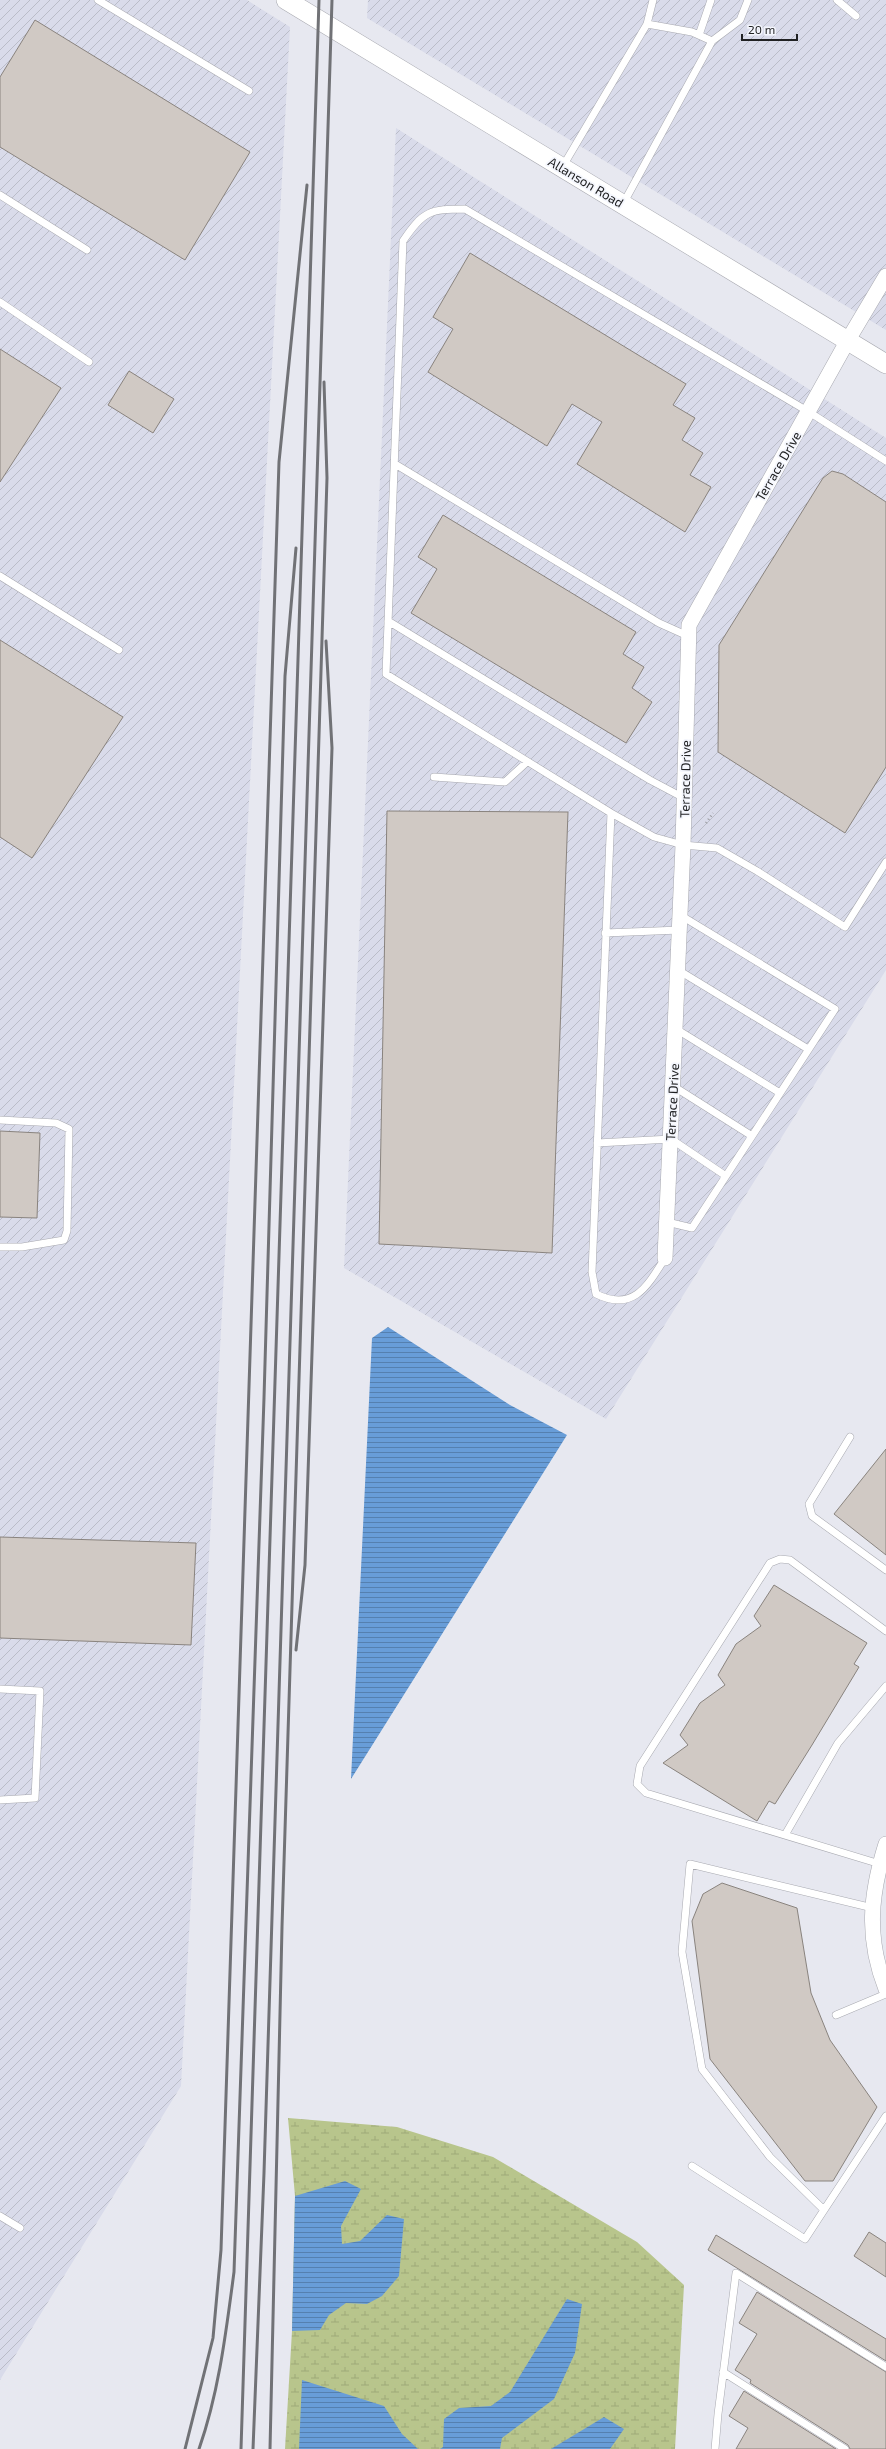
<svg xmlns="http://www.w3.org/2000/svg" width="886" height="2449" font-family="'Exo 2',sans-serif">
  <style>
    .industrial { fill: url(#industrial-furrows) }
    .wetland { fill: url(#wetland-marsh) }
    .water { fill: url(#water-rules) }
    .building { fill: #d0c9c4; stroke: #89837e }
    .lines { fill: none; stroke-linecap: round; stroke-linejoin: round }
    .service-casing { stroke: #a8a9b0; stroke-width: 8 }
    .minor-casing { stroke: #a8a9b0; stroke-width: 16 }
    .tertiary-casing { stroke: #a8a9b0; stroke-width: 20 }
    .path { stroke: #9d9ea3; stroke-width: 2.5; stroke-dasharray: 1 3; stroke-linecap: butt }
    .service { stroke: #fff; stroke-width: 7 }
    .minor { stroke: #fff; stroke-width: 15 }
    .tertiary { stroke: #fff; stroke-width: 19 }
    .rail { stroke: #717276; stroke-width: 3 }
    .labels { text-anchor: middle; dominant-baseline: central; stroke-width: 3.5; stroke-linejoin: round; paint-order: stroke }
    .street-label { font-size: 13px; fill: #202123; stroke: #f4f6fd }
  </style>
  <defs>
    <pattern id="industrial-furrows" width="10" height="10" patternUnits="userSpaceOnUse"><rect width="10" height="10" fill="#d9dbea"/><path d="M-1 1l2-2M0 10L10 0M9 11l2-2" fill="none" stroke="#babcc8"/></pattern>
    <pattern id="wetland-marsh" width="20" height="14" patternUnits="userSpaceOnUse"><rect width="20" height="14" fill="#b8c58c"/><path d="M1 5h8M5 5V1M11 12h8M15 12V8" fill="none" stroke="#9ea978"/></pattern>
    <pattern id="water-rules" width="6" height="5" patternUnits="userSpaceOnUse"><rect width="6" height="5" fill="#689dd8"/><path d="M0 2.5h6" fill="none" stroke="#5580af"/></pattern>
  </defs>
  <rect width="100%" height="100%" fill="#e7e8f0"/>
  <path class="industrial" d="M0,0h247l43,27 -109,2059 -181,294z
    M368,0h518v330l-519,-312z
    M396,128l490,310v532l-280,449 -262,-151z"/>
  <path class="wetland" d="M288,2118l109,9 96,30 144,85 47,43 -9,164h-390l7,-118 3,-135z"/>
  <path class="water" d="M388,1327l122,78 57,30 -216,344 21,-441z
    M345,2181l16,8 -20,37 1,18 18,-3 27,-26 17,4 -5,57 -17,20 -15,8 -21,-1 -17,12 -9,15 -28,1 3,-135z
    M567,2299l15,5 -7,49 -21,46 -52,39 -2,11h-60l3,-2 1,-28 15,-11 32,-2 19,-14z
    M302,2380l82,26 18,28 16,15h-119z
    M604,2417l20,12 -14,20h-59z"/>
  <path class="building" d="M35,20l215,132 -65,108 -185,-113v-70z
    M470,253l216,131 -13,21 22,13 -13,22 21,13 -13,22 21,12 -26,45 -108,-68 25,-42 -30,-18 -25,42 -119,-74 25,-43 -20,-12z
    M0,349l61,39 -61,94z
    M129,371l45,28 -21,34 -45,-28z
    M832,471l11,3 43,28v265l-41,66 -127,-81 1,-107 104,-167z
    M443,515l193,117 -13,22 21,13 -12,21 20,14 -26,41 -215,-130 26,-44 -19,-12z
    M0,640l123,77 -91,141 -32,-21z
    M387,811l181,1 -16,441 -173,-9z
    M0,1131l40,2 -3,85 -37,-1z
    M886,1449v106l-52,-41z
    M0,1537l196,6 -5,102 -191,-7z
    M774,1585l93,58 -13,21 5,3 -47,78 -37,59 -6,-3 -12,20 -94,-58 25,-18 -8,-10 20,-32 25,-18 -7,-10 18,-31 25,-18 -7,-10z
    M722,1883l75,25 14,85 19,47 47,67 -44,74h-28l-95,-122 -18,-138 11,-27z
    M869,2232l17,11v34l-32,-21z
    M716,2235l170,104v22l-178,-111z
    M757,2292l129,80v77h-36l-2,-4 -98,-62 1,-3 -16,-10 22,-36 -18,-11z
    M744,2391l92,58h-100l12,-21 -19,-12z"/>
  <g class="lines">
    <g class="service-casing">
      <path id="service" d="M98,0l151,91
        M837,0l19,16
        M699,35l12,-35
        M712,41l28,-21 8,-20
        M563,166l84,-142 6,-24
        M0,195l87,55
        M623,204l89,-163 -20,-9 -45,-8
        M0,302l89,60
        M395,464l264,159 29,13
        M0,576l119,74
        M388,621l262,159 34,18
        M434,777l71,5 22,-20
        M611,813l-225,-139 17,-433c20,-30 27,-32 62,-32l344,203 77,49
        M605,933l75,-3
        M678,970l130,79
        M676,1029l104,64
        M673,1086l79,50
        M0,1120l56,3 13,6 -2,102 -3,9 -42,7h-22
        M597,1143l74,-4 55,37
        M667,1222l25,6 143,-219 -155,-94
        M665,1258c-18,29 -32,54 -69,36l-4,-22 19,-459 43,24 29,8 34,3 40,23 88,56 41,-65
        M850,1437l-41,67 3,12 74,54
        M0,1689l40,2 -5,107 -35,2
        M785,1835l53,-92 48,-57
        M880,1864l-234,-71 -9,-9 3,-18 130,-203 10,-4 10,1 96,71
        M873,1908l-183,-44 -8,88 20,117 68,88 54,53 62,-94
        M836,2015l50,-21
        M692,2166l113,73 19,-29
        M0,2216l20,12
        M723,2372l122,77
        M715,2449l3,-35 18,-141 150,94"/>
    </g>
    <g class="minor-casing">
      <path id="minor" d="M665,1258l18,-413 6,-220 159,-285 38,-64
        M886,1844c-16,51 -20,94 0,145"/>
    </g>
    <g class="tertiary-casing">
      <path id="tertiary" d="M286,0l600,364"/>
    </g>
    <path class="path" d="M706,823l7,-10"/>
    <use href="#service" class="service"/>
    <use href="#minor" class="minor"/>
    <use href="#tertiary" class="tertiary"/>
    <path class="rail" d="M296,1650l9,-85 27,-817 -6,-107
      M185,2449l28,-111 8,-88 58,-1788 28,-277
      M199,2449c20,-57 27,-117 35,-177l30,-874 21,-722 11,-128
      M241,2449l78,-2449
      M253,2449l11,-276 68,-2173
      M270,2449l12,-522 45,-1449 -3,-96"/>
  </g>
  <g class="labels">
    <g class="street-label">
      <text transform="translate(586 182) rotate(31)">Allanson Road</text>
      <text transform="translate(778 466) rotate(-60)">Terrace Drive</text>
      <text transform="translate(685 779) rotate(-89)">Terrace Drive</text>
      <text transform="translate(672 1102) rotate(-87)">Terrace Drive</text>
    </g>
  </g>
  <path d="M742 34v6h55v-6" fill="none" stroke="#202123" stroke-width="2"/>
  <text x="748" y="34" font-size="12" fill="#202123" stroke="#f4f6fd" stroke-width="3" paint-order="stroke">20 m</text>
</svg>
